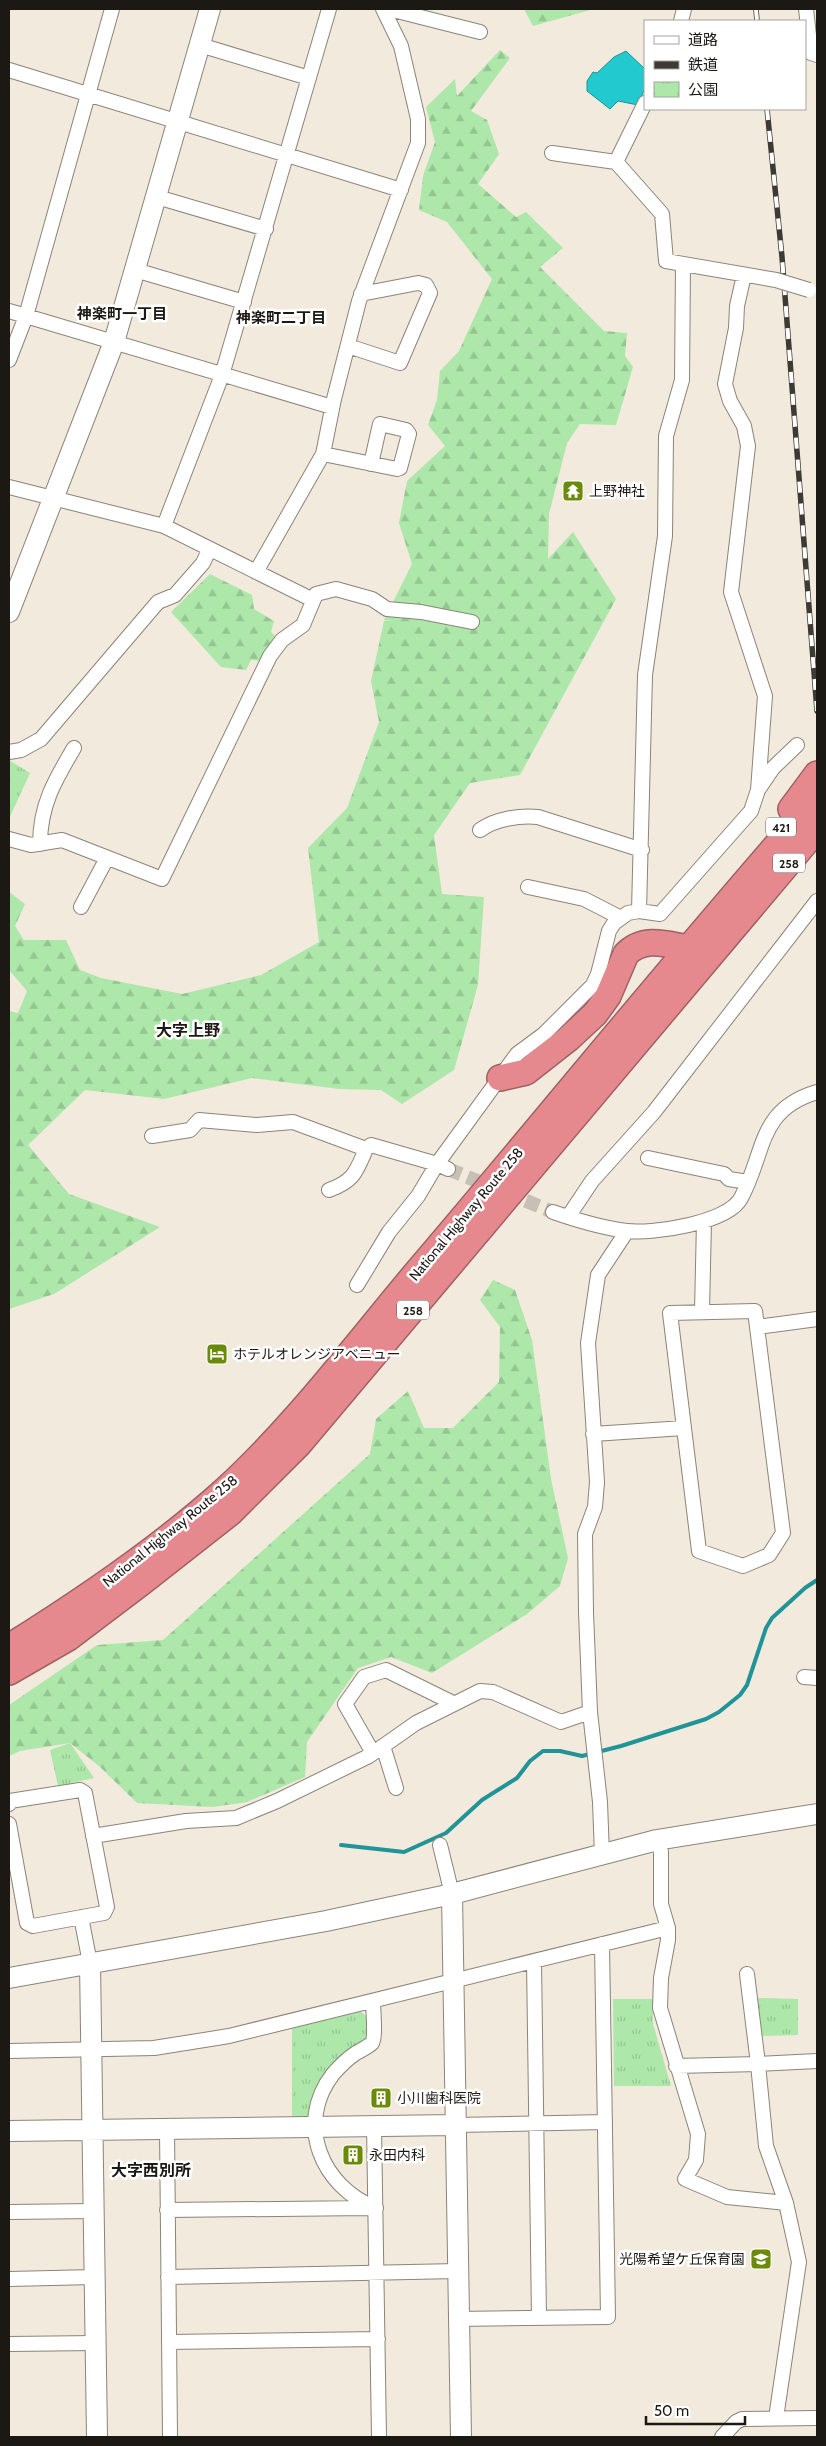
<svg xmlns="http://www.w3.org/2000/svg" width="826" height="2446" font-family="Cabin,'Noto Sans JP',sans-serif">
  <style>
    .forest { fill: url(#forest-firs) }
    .park { fill: url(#park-tufts) }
    .water { fill: #22c9ce; stroke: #209496 }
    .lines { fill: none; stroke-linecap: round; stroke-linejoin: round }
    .stream { stroke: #209496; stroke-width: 4 }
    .street-tunnel { stroke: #c7c0b5; stroke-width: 14; stroke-dasharray: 14 7; stroke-linecap: butt }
    .street-casing { stroke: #8b8478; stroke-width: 16 }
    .secondary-casing { stroke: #8b8478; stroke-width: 22 }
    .highway-casing { stroke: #9f6264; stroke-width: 28 }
    .street { stroke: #fff; stroke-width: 14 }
    .secondary { stroke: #fff; stroke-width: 20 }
    .highway { stroke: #e6898f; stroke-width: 25 }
    .rail-casing { stroke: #3d3933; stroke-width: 5.5 }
    .rail { stroke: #fff; stroke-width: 4; stroke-dasharray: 11; stroke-linecap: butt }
    .street-bridge-casing { stroke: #8b8478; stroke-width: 16; stroke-linecap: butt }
    .street-bridge { stroke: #fff; stroke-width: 14 }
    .labels { text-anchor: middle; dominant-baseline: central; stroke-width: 5; stroke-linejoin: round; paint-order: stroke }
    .shield { fill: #fff; stroke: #605e5a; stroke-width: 1 }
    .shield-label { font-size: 12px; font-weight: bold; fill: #1c1914 }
    .poi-label { font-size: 14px; fill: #1c1914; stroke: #fff; text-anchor: start }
    .street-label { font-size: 14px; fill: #1c1914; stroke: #fff }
    .neighbourhood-label { font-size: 15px; font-weight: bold; fill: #1c1914; stroke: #fff }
    .quarter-label { font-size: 16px; font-weight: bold; fill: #1c1914; stroke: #fff }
  </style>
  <defs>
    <pattern id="forest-firs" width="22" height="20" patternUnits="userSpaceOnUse" patternTransform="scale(1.25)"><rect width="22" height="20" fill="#ade7a9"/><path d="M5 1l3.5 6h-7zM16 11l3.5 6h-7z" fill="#94c691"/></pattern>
    <pattern id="park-tufts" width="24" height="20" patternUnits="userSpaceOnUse" patternTransform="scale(1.25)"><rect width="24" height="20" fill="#ade7a9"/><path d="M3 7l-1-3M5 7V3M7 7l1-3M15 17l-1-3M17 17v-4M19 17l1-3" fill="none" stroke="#94c691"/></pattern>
  </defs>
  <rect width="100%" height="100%" fill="#f2eadd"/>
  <path class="forest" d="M524,9h70l-61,17z
    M500,50l10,8 -39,53 16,9 12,34 -21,30 38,33 10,-5 37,36 -23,19 64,64 23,2 -2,23 8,11 -17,58 -36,-1 -13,19 -18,71 -1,45 25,-27 43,67 -96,176 -50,8 -36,52 8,59 42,3 -6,88 -24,85 -52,34 -21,-14 -42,-1 -87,-11 -88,21 -79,-9 -57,55 41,49 91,33 -106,67 -45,15v-298l9,2 9,-22 -18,-21v-78l16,12 -10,22 9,14h42l14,30 21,8 81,16 79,-19 58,-33 -11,-94 39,-40 32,-86 -8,-41 13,-60h9l-9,-1 28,-56 -13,-41 8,-42 38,-35 -17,-21 9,-25 3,-29 19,-20 33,-72 -45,-57 -28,-12 4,-34 12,-34 -9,-35 29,-28 2,17z
    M210,574l42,21 2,14 20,12 -3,11 7,7 -17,22 -10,-1 -5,10 -25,-3 -50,-55z
    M493,1280l22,10 17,50 19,139 17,79 -8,28 -33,28 -95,59 -41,-16 -33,11 -51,74 -2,35 -58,25 -34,5 -76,-4 -38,-37 -29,-23 -50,8 -11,5v-51l88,-60 66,-5 207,-186 6,-35 32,-28 16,37h29l46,-46 1,-55 -20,-27z"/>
  <path class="park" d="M9,760l21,13 -21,46z
    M70,1743l24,35 -36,8 -8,-36z
    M757,1998l41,1v36l-36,1z
    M613,1999h40v25l18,62h-57z
    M359,2010l7,6 1,20 -3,5 -20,13 -33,58 -6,6 -13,1v-93z"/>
  <path class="water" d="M626,51l19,18v19l-7,17 -20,-4 -8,8 -23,-18v-10l6,-9 4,1 17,-16z"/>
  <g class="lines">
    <path class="stream" d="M341,1845l63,7 42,-19 36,-33 35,-22 13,-17 13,-10h17l22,5 39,-10 85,-27 13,-7 21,-17 7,-10 19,-57 6,-10 33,-30 12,-8"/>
    <path class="street-tunnel" d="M448,1169l105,43"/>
    <g class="street-casing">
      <path id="street" d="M389,9l91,23
        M806,9l5,44 6,2
        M681,21l3,-12
        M200,45l109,33
        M9,70l392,120
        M552,153l64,9 46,52 4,47 110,19
        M616,162l29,-59
        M157,197l109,32
        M135,270l109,32
        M744,275l-7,31 -1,22 -11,56 5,17 14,25 4,20 -17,146 34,104 -7,94
        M9,311l323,96
        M348,346l52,17 30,-70 -4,-8 -8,-2 -57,11
        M9,360l17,-44 86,-307
        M323,454l74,15 3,-1 9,-34 -3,-4 -26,-6 -9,40
        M9,487l155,39 149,74
        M164,526l58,-151 107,-366
        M256,572l67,-118 11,-55 25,-98 59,-158v-24l-17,-73 -18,-37
        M9,752l12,-2 20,-11 117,-137 17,-7 28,-32 6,-13
        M480,830c15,-11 40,-15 58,-13l104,33
        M9,839l22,6 31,-5 100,39 108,-223 12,-16 21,-15 13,-31 20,-5 36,10 15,10 34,3 51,10
        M40,844c0,-39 15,-64 34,-96
        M528,887l56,12 37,19
        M81,907l26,-49
        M639,911l21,3 91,-103 7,-21 15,-22 24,-23
        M152,1136l38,-6 9,-10 58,5 36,-3 73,27 5,-4 66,19 -19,32 -29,36 -32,53
        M648,1158l76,16 5,5 19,3
        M448,1169l-11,-5 80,-110 27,-20 49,-49 5,-11 11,-43 5,-8 14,-10 11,-2 6,-236 20,-139 1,-100 16,-56 1,-115
        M329,1190c25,-9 27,-18 37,-41
        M553,1212c23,8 50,16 74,19 26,3 101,-8 114,-33 25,-46 16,-88 76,-106
        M568,1217l24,-36 62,-69 163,-211
        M755,1311l28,222 -14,22 -26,11 -44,-15 -29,-238z
        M702,1312l2,-91
        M757,1327l60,-8
        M593,1434l91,-6
        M804,1677l13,1
        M383,1746l13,42
        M373,1753l-28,-49 19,-27 22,-7 67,33
        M9,1804l1,-3 70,-11 5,3 22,114 -3,6 -71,13 -6,-3 -18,-99
        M93,1836l93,-15 50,-3 41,-17 92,-45 47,-33 64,-32 13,1 68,30 29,-10
        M657,1840l4,12v52l7,24v12l-7,38 -1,30 38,126 -2,26 -11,19 42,18 59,6
        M440,1845l12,49
        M602,1855l-2,-53 -10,-90 -4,-100 -1,-78 10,-27 2,-25 -9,-139 10,-68 29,-44
        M81,1917l9,46
        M534,1961l5,357
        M747,1974l11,90 59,-3
        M373,2001c0,9 3,36 -1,42 -4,4 -11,7 -16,10 -9,6 -16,13 -23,21 -38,49 -12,113 43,134
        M9,2051l145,-3 75,-12 439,-108
        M676,2066l82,-2 8,82 20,57 13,59 -23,156
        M455,2125l150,-3
        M374,2126l5,311
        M167,2129l3,308
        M167,2210l203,-2
        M9,2212l85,-1
        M168,2277l290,-6
        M9,2279l86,-2
        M458,2319l150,-2 -6,-373
        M169,2342l209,-3
        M9,2344l87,-1
        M722,2437l14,-15 6,-3 75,-1"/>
    </g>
    <g class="secondary-casing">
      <path id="secondary" d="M9,612l105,-270 96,-333
        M452,1894l9,543
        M90,1963l7,474
        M9,1978l317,-57 126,-27 205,-54 160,-26
        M9,2131l446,-6"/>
    </g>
    <g class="highway-casing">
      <path id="highway" d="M791,809l26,-35
        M500,1078l26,-6 42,-33 27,-25 13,-18 18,-42c18,-18 40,-10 62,-6
        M9,1647c74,-46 149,-97 215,-156 71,-65 130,-144 192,-218 134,-157 264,-319 401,-474
        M9,1672l59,-34 74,-56 88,-69 69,-69 518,-615"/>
    </g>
    <use href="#street" class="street"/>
    <use href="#secondary" class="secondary"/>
    <use href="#highway" class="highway"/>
    <g class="rail-casing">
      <path id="rail" d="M756,9l1,12
        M767,109l15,148 35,454"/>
    </g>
    <use href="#rail" class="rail"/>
    <g class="street-bridge-casing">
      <path id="street-bridge" d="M776,280l33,10"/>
    </g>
    <use href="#street-bridge" class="street-bridge"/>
  </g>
  <defs>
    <g id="temple-square" transform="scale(1.125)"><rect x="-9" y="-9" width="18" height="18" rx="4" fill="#6b8a07" stroke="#fff"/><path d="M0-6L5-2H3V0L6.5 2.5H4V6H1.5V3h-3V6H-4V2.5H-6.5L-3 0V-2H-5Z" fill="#fff"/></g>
    <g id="hotel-square" transform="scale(1.125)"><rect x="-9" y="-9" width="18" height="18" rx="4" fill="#6b8a07" stroke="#fff"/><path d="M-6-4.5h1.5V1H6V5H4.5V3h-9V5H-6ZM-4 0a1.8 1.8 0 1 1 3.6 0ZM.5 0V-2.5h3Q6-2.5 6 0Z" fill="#fff"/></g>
    <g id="building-square" transform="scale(1.125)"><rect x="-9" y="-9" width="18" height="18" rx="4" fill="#6b8a07" stroke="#fff"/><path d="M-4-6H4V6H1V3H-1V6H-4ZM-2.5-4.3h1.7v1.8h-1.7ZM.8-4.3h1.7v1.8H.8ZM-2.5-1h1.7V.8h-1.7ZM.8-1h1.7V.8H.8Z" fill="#fff"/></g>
    <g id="school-square" transform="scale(1.125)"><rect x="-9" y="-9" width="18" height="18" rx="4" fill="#6b8a07" stroke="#fff"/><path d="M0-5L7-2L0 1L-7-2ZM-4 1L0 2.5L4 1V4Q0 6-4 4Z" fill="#fff"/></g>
  </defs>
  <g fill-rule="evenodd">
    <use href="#temple-square" x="573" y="491"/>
    <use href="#hotel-square" x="217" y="1354"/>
    <use href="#building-square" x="381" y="2098"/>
    <use href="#building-square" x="353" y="2155"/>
    <use href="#school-square" x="761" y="2259"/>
  </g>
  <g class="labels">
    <g class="shield">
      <rect x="766" y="817.5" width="30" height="19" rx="4"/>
      <rect x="773" y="853.5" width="32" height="19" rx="4"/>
      <rect x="397" y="1300.5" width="32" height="19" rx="4"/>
    </g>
    <g class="shield-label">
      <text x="781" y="827">421</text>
      <text x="789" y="863">258</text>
      <text x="413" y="1310">258</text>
    </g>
    <g class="poi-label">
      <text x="589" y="491">上野神社</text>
      <text x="233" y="1354">ホテルオレンジアベニュー</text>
      <text x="397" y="2098">小川歯科医院</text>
      <text x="369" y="2155">永田内科</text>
      <text x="745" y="2259" text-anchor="end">光陽希望ケ丘保育園</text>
    </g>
    <g class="street-label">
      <text transform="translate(466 1214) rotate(-50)">National Highway Route 258</text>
      <text transform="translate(170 1531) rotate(-39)">National Highway Route 258</text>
    </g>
    <g class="neighbourhood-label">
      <text x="122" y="314">神楽町一丁目</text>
      <text x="281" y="318">神楽町二丁目</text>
    </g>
    <g class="quarter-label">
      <text x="188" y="1030">大字上野</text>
      <text x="151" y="2170">大字西別所</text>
    </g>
  </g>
  <rect width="826" height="2446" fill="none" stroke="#1c1914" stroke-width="20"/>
  <rect x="644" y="20" width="162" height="90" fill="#ffffff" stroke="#a4a3a1"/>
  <rect x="654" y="36" width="25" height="8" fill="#ffffff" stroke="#a4a3a1"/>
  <text x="688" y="45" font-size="15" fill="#1c1914">道路</text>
  <rect x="654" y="61" width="25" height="8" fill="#3d3933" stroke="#a4a3a1"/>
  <text x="688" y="70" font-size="15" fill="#1c1914">鉄道</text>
  <rect x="654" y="82" width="25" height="15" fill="url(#park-tufts)" stroke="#a4a3a1"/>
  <text x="688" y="95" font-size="15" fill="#1c1914">公園</text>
  <path d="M646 2416v8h99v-8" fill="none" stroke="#1c1914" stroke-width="2.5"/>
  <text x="654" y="2416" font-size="15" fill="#1c1914" stroke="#ffffff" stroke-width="4" paint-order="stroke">50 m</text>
</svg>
